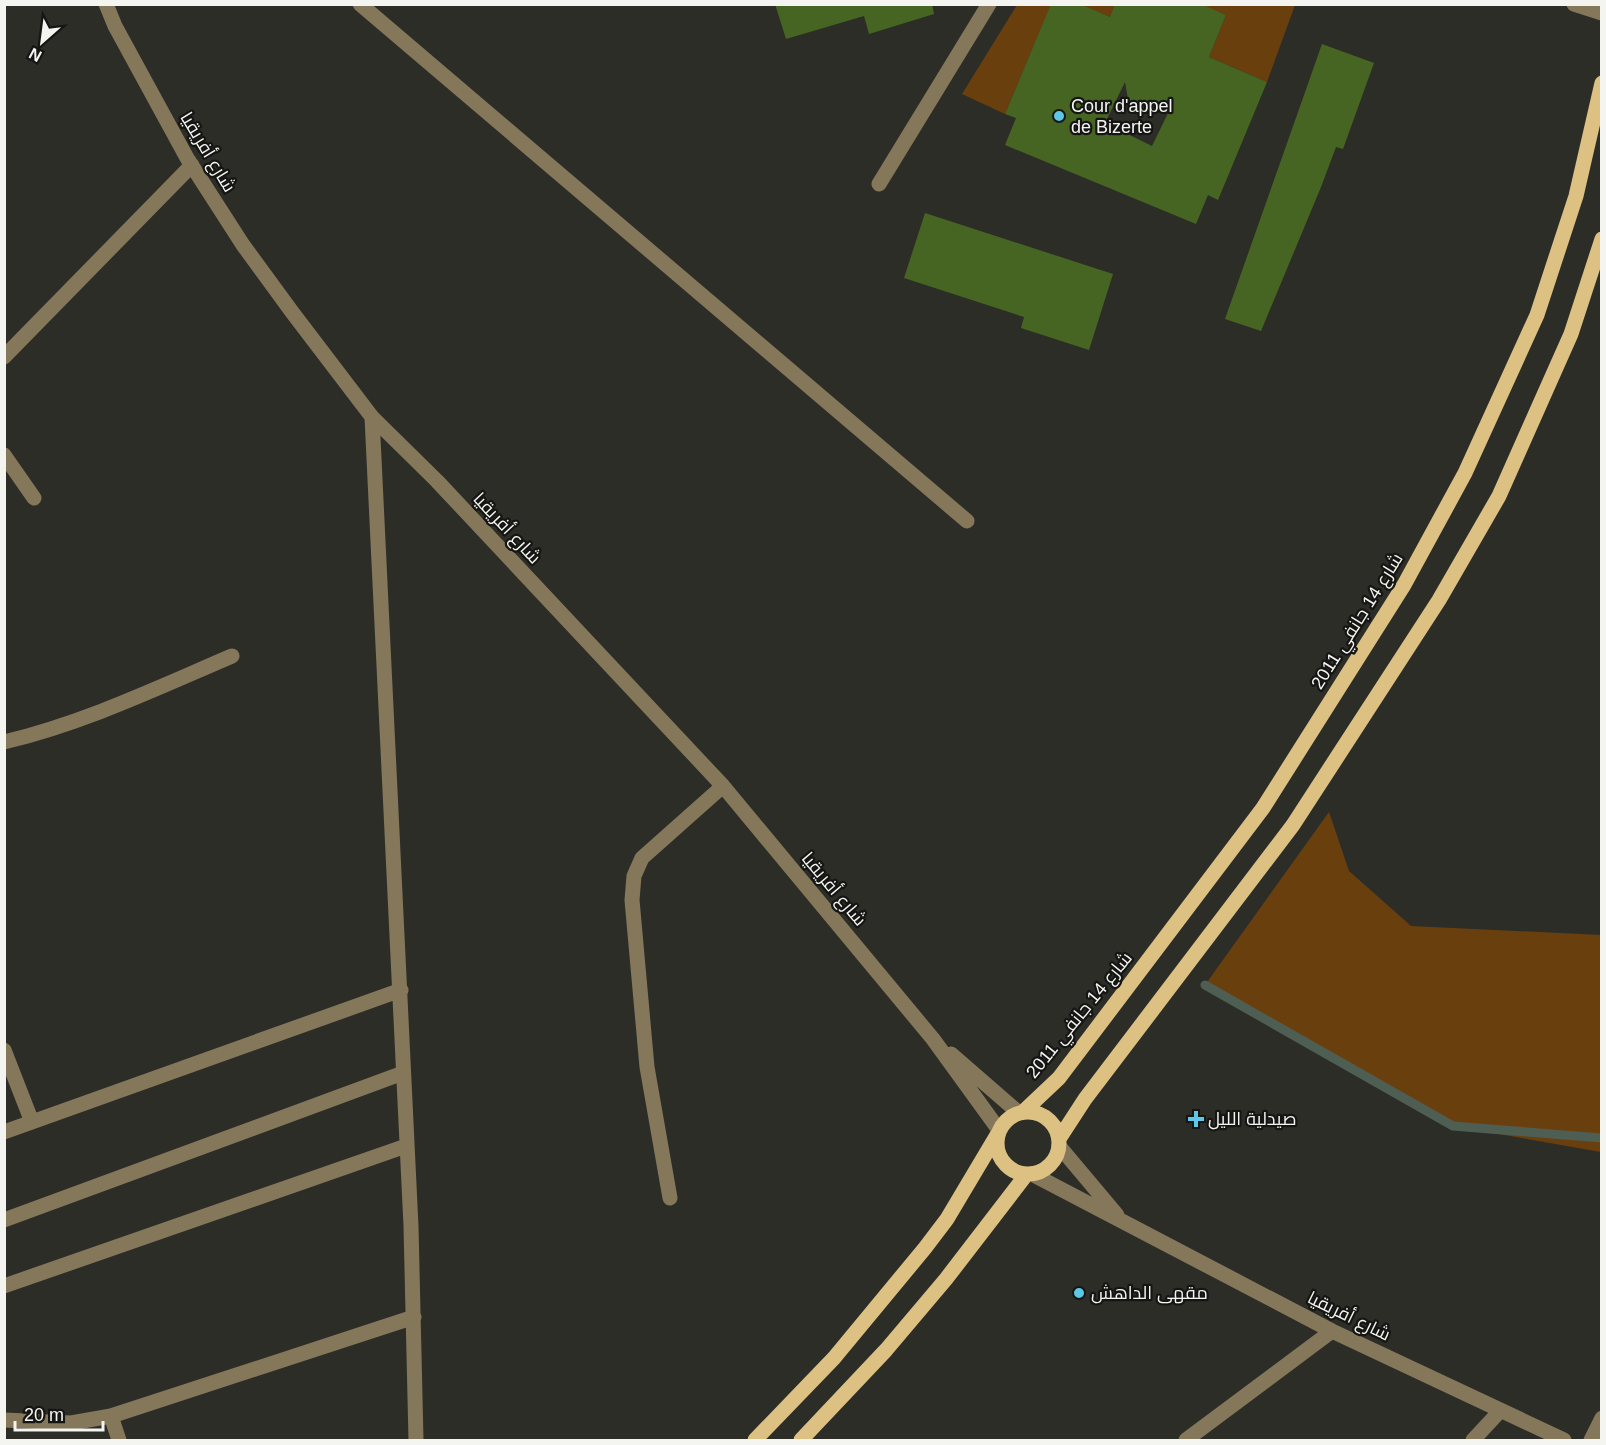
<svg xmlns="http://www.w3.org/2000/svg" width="1606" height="1445" font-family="Arial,Cairo,sans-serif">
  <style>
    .green { fill: #6a3f0e }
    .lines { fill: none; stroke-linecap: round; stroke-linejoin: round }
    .stream { stroke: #4e5e53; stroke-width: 9 }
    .building { fill: #466522; fill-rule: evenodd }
    .minor { stroke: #85775a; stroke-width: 15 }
    .major { stroke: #ddc183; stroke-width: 15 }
    .poi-dot { fill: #5bc8e6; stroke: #151513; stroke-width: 2 }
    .labels { text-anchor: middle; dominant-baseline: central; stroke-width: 4.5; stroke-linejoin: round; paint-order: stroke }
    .poi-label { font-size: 18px; fill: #f4f5f1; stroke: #151513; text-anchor: start }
    .street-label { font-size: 18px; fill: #f4f5f1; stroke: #151513 }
  </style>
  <rect width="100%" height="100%" fill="#2d2d28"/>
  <path class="green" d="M1017,5h34l-46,109 -43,-20z
    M1080,5h35l-5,12z
    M1201,5h94l-28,77 -58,-25 17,-42z
    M1329,812l20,59 62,55 190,9v217l-148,-26 -248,-141z"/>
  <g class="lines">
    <path class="stream" d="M1205,985l248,141 149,12"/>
  </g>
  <path class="building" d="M775,4h157l2,10 -65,20 -5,-18 -78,23z
    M1051,4h29l30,13 5,-13h86l25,11 -17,42 58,25 -49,118 -10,-5 -12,29 -191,-79 11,-27 -11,-4zM1125,82l3,17 13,11 9,2 9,-1 9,-4 6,-6 -22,45 -47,-23z
    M1322,44l52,19 -31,86 -7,-2 -15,40 -60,144 -36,-12z
    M925,213l188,61 -24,76 -68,-22 3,-11 -120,-39z"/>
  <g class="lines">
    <path class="minor" d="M106,4l9,22 72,132 56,87 49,67 80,105 65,64 286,305 210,253 66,91
      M360,4l607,517
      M1574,4l28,9
      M879,184l110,-180
      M4,357l188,-192
      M372,417l39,809 5,214
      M4,455l30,43
      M4,742c80,-19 153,-54 228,-86
      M4,1050l28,72
      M951,1054l68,59
      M4,1132l397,-142
      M1059,1146l58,69
      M1032,1174l300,157 232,109
      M670,1198l-23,-131 -15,-167 2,-24 8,-18 81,-72
      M4,1220l399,-147
      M4,1286l402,-140
      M111,1416l8,24
      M4,1420l67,3 40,-7 303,-99
      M1186,1440l146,-109
      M1473,1440l27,-29
      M1591,1440l11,-22"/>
    <path class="major" d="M997 1143a31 31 0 1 1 62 0a31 31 0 1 1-62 0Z
      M1023,1112l36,-34 204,-270 141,-223 61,-112 72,-158 39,-119 26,-113
      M1059,1139l26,-40 208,-274 146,-225 60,-104 72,-162 31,-95
      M755,1440l79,-82 91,-110 22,-29 50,-84
      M801,1440l85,-90 60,-71 80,-104"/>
  </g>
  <g class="poi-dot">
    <circle cx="1059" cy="116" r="6"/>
    <path d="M1193 1110h6v6h6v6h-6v6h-6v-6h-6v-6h6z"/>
    <circle cx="1079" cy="1293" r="6"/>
  </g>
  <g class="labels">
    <g class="poi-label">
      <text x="1071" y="106">Cour d'appel<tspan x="1071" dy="21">de Bizerte</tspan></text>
      <text x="1208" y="1119">صيدلية الليل</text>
      <text x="1091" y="1293">مقهى الداهش</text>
    </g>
    <g class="street-label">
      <text transform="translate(208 152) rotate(59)">شارع أفريقيا</text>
      <text transform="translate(507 528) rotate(47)">شارع أفريقيا</text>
      <text transform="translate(1357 621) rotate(-58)">شارع 14 جانفي 2011</text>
      <text transform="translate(834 889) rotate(50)">شارع أفريقيا</text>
      <text transform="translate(1079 1015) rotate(-51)">شارع 14 جانفي 2011</text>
      <text transform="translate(1349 1316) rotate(26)">شارع أفريقيا</text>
    </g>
  </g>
  <rect width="1606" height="1445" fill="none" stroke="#f4f5f1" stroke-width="12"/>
  <g transform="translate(42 42) rotate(208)" stroke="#151513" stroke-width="4.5" paint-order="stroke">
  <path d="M0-4.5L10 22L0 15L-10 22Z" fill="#f4f5f1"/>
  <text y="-9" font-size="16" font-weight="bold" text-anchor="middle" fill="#f4f5f1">N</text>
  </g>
  <path d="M15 1421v9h88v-9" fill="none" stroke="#f4f5f1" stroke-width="3"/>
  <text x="24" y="1421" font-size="18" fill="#f4f5f1" stroke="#151513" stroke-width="4.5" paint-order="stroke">20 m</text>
</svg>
